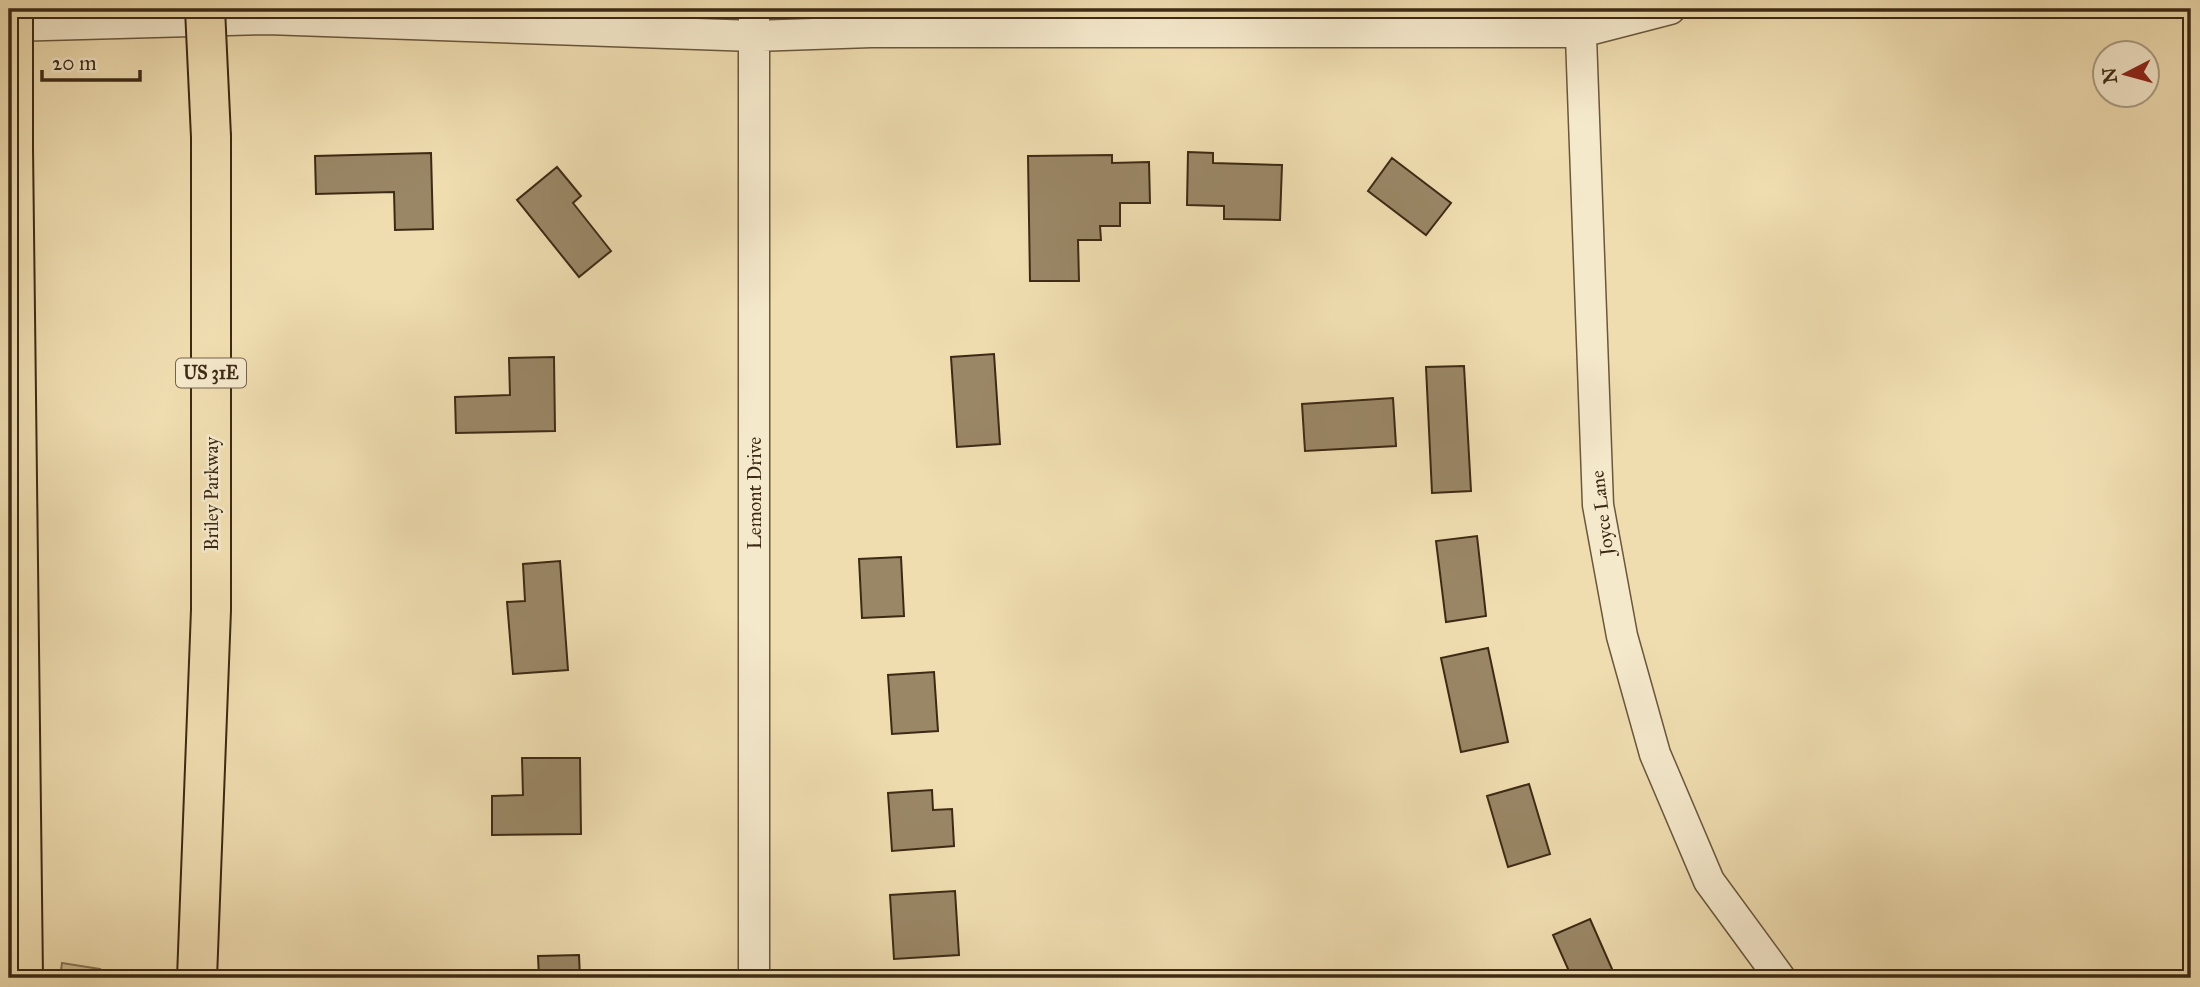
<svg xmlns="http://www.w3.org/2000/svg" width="2200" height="987" font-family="'IM FELL Great Primer',serif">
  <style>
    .green { fill: #d1bf96; stroke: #877456; stroke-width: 2 }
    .building { fill: #9a8766; stroke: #3d2a15; stroke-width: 2 }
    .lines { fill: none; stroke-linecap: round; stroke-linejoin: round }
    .minor-casing { stroke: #6a573c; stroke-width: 33 }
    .motorway-casing { stroke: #3d2a15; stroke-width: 42 }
    .minor { stroke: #f5e9cc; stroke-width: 30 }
    .motorway { stroke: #efddb0; stroke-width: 38 }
    .motorway-bridge-casing { stroke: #3d2a15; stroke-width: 42; stroke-linecap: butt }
    .motorway-bridge { stroke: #efddb0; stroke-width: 38 }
    .labels { text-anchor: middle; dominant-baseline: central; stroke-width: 5; stroke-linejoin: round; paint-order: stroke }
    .shield { fill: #f5e9cc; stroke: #74634c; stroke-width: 2 }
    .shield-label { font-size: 18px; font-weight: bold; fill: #3d2a15 }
    .street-label { font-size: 19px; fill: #3d2a15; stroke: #f5e9cc }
  </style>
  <rect width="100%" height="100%" fill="#efddb0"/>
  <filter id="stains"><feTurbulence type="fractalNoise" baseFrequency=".00286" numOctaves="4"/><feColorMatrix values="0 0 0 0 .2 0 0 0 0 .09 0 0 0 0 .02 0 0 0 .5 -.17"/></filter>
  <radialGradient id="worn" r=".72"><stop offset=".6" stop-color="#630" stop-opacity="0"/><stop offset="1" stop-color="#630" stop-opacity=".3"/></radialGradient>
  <path class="green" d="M62,963l38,6 -2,5 8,4h-46z"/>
  <path class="building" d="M1188,152l25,1v10l69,2 -2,55 -56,-1v-13l-37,-1z
    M431,153l2,76 -38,1 -1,-38 -78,2 -1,-38z
    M1112,155v8l37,-1 1,41h-30v23h-20l1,14h-23l1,41h-49l-2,-125z
    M1392,158l59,45 -25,32 -58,-44z
    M557,167l24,29 -8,7 38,48 -32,26 -62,-77z
    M994,354l6,90 -43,3 -6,-90z
    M554,357l1,74 -99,2 -1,-36 55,-2 -1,-37z
    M1464,366l7,125 -39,2 -6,-126z
    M1393,398l3,48 -91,5 -3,-47z
    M1477,536l9,80 -40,6 -10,-81z
    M901,557l3,59 -42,2 -3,-59z
    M560,561l8,109 -55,4 -6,-72 18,-1 -2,-37z
    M1488,648l20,94 -47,10 -20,-94z
    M934,672l4,59 -46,3 -4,-59z
    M522,758h58l1,76 -89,1v-39l31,-1z
    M1529,784l21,70 -42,13 -21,-71z
    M932,790l1,20 19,-1 2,37 -62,5 -4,-58z
    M955,891l4,64 -65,4 -4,-64z
    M1590,919l26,59h-44l-19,-43z
    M579,955l1,23h-41l-1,-22z"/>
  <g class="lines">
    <g class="minor-casing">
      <path id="minor" d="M1580,9l18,496 24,131 33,118 54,127 71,97
        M9,26l258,-7 487,17 117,-4h710l89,-23
        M754,978v-969"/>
    </g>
    <g class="motorway-casing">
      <path id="motorway" d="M13,148l10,830
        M197,978l14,-368v-473"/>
    </g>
    <use href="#minor" class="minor"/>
    <use href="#motorway" class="motorway"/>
    <g class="motorway-bridge-casing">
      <path id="motorway-bridge" d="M13,9v139
        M205,9l6,128"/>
    </g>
    <use href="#motorway-bridge" class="motorway-bridge"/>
  </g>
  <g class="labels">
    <rect class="shield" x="176" y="358.5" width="70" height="29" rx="5"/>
    <g class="shield-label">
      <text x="211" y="373">US 31E</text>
    </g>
    <g class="street-label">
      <text transform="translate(754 493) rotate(-90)">Lemont Drive</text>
      <text transform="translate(211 494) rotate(-90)">Briley Parkway</text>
      <text transform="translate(1602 513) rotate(-97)">Joyce Lane</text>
    </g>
  </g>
  <rect width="2200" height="987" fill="none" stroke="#efddb0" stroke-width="35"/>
  <rect x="10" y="10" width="2179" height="966" fill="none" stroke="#3d2a15" stroke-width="3.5"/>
  <rect x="18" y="18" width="2165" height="952" fill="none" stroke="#3d2a15" stroke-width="2"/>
  <g transform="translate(2126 74) rotate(264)"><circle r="33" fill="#f5e9cc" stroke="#ab9d83" stroke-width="2"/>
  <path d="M0-5L12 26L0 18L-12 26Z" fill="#8f2418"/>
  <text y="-10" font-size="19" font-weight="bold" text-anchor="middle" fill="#3d2a15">N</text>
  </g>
  <path d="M42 70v10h98v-10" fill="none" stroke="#3d2a15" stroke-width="3.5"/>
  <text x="52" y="70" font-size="21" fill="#3d2a15" stroke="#f5e9cc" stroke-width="5" paint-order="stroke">20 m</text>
  <rect width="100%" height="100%" filter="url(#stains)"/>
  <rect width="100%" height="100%" fill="url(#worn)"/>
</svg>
